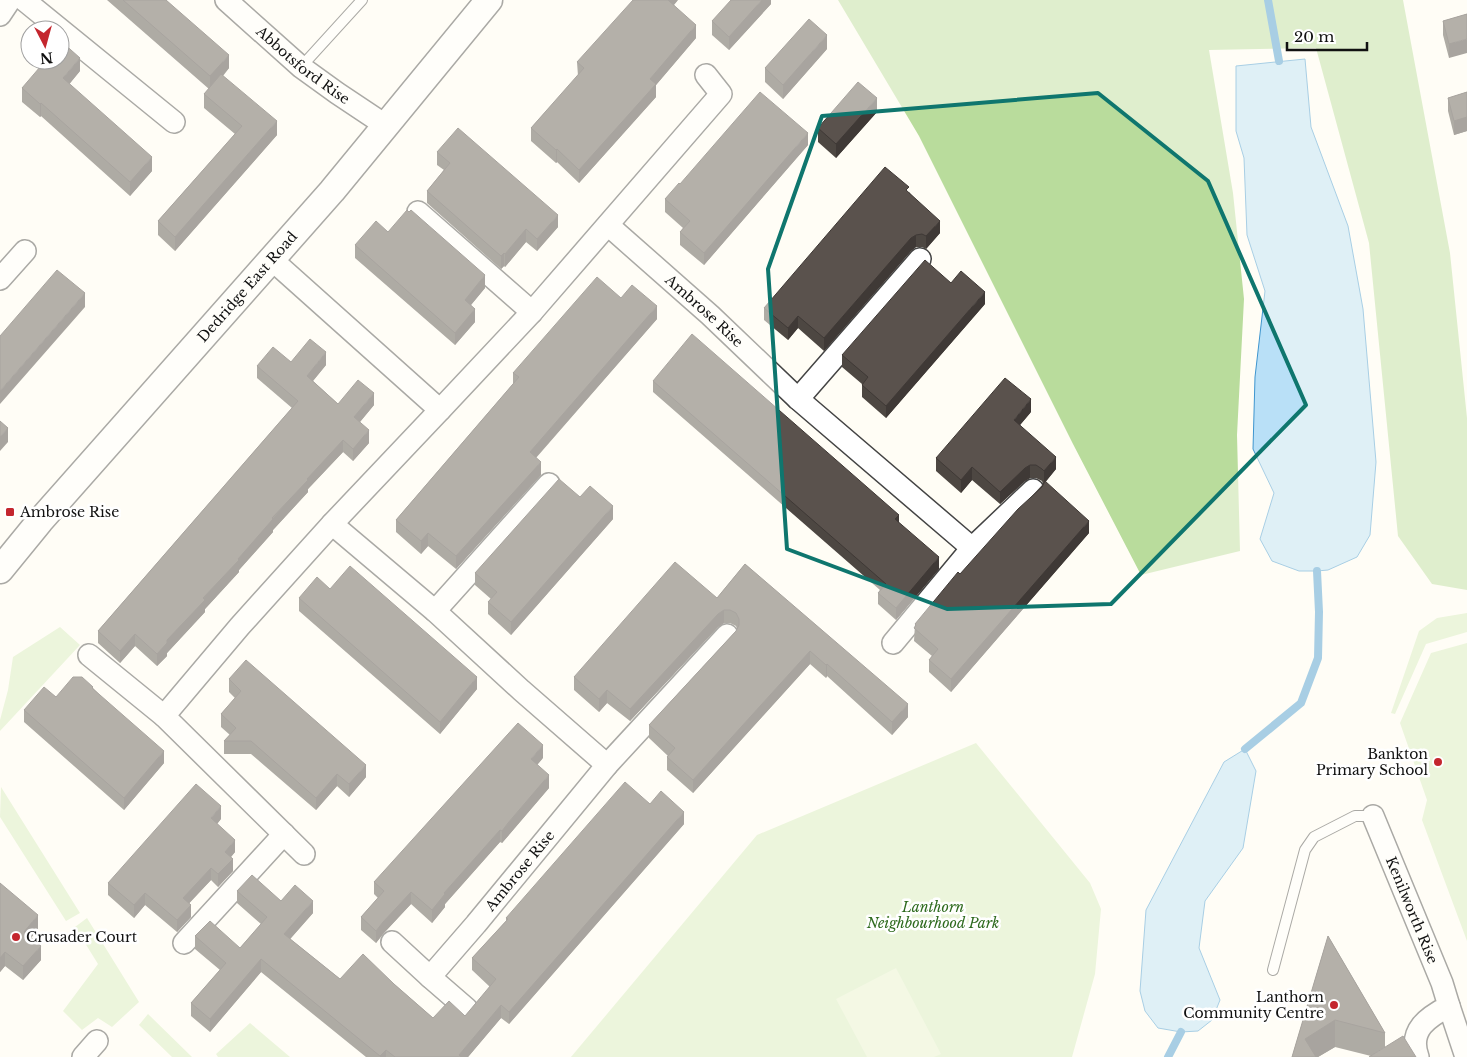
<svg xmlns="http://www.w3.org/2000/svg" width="1467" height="1057" font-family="'Libre Baskerville',serif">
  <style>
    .green { fill: #d5ebbd }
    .forest { fill: #b9dc9c }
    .pitch { fill: #e6f2cf }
    .water { fill: #b9e0f7; stroke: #3f96cf }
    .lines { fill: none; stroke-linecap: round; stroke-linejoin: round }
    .stream { stroke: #3f96cf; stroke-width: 8 }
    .service-casing { stroke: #444; stroke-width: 12 }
    .minor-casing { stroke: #444; stroke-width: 24 }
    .tertiary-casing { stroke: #444; stroke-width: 29 }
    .service { stroke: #fff; stroke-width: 10 }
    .minor { stroke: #fff; stroke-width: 21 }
    .tertiary { stroke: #fff; stroke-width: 26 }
    .wall { fill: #4d4742 }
    .shaded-wall { fill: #3f3936 }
    .building { fill: #5a524d; stroke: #3f3936 }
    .marked { fill: none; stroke: #0f766e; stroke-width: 4; stroke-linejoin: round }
    .poi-dot { fill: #c4262e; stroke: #fff; stroke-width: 2 }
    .labels { text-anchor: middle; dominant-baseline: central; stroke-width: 5; stroke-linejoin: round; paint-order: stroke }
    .street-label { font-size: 14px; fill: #111; stroke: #fff }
    .poi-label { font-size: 14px; fill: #111; stroke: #fff; text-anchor: start }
    .park-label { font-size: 14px; font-style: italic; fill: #2f6b1f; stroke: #fff }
  </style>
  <rect width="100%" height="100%" fill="#fffdf5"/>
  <path class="green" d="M1467,613v19l-41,12 -31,70 -4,-1 28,-82 18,-13z
    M60,627l20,18 -80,86v-11l8,-30 5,-33z
    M1467,643v298l-45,-121 5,-20 -27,-77 31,-70z
    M976,743l114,140 11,26 -6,65 -23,83h-501l186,-222z
    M1,787l79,126 -14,8 -66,-104z
    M87,918l52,84 -27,25 -14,-9 -16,12 -19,-19 35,-47 -23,-37z
    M148,1014l44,43h-20l-33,-32z
    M250,1023l40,34h-72l-2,-3z"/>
  <path class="forest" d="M838,0h565l47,253 17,165v172l-35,-6 -34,-48 -29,-293 -53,-195 -107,2 24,143 11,106 -7,136 3,116 -99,24 -68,-131 -154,-308z"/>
  <path class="pitch" d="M896,968l45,86 -7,3h-67l-31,-58z"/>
  <path class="water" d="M1305,59l6,68 37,99 15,83 13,153 -6,73 -13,22 -29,13 -11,1h-18l-27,-10 -12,-22 14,-46 -21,-44 2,-72 10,-86 -18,-56 -3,-77 -8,-27v-65z
    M1245,749l11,22 -13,77 -38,53 -6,47 21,52 -8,20 -14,11 -17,1 -23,-4 -13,-17 -5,-20 6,-81 78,-148z"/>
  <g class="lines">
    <path class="stream" d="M1268,0l11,61
      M1245,749l56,-46 17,-45 1,-46 -2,-41
      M1168,1057l13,-25"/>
    <g class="service-casing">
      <path id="service" d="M301,67l61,-67
        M1273,970l32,-120 9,-13 41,-21h18"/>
    </g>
    <g class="minor-casing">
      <g id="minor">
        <path d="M24,0l150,122"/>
        <path id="s1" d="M226,0l75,67 36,26 48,32"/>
        <path d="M0,15l10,-15"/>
        <path d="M418,212l114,100"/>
        <path id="s2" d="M608,225l102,90 88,84 174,149 61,-58"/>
        <path d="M270,258l170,152 92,-98 189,-218 -15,-19"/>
        <path d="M0,279l25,-28"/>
        <path d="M798,399l122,-140"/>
        <path d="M332,524l103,87 86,79 86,75 120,-130"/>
        <path d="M435,611l114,-127"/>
        <path d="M893,643l79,-95"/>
        <path d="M89,655l75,61"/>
        <path id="s3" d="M1373,816l69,167 7,23c-21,11 -41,24 -31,51"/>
        <path d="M304,854l-140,-138 76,-90 92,-102 108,-114"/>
        <path d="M392,942l38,35"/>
        <path d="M184,943l100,-109"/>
        <path d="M1449,1006l17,51"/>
        <path id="s4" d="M467,1009l-37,-32 46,-53 131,-159"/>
        <path d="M83,1057l14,-16"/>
      </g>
    </g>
    <g class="tertiary-casing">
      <g id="tertiary">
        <path id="s5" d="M0,570l40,-49 292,-330 157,-191"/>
      </g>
    </g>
    <use href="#service" class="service"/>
    <use href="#minor" class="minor"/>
    <use href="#tertiary" class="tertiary"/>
  </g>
  <path class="wall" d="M107,0h59l63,68 -6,8 54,59 -102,116 -17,-16v-14l77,-87 -31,-26v-14l5,-5z
    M678,0l-4,5 22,33 -40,47v12l-77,86 -22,-21 -1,1 -25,-22v-13l47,-52 -1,-14z
    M771,0v4l-42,46 -17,-15v-14z
    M1467,14l-18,44 -6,-23v-14z
    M827,49l-44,50 -18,-17v-14z
    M80,71l-11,13 83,87 -22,25 -89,-80 -1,1 -18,-15v-14z
    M1467,92v39l-13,4 -6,-24v-13z
    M877,112l-41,46 -18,-16v-14z
    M808,145l-104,120 -24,-20v-13l3,-4 -18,-16v-13l15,-15z
    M437,152l121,75 -21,24 -11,-9 -21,25 -1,-1 -3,3 -74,-66v-12l17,-21 -7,-5z
    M909,192l31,41 -14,16 -4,-2h-6l-5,4 -87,100 -26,-23 -10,12 -24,-20v-12z
    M409,212l76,76 -14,17 4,17 -20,23 -100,-87v-13l33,-13z
    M621,298l36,21 -121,139 5,17 -85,94 -28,-23 -7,8 -25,-22v-12l117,-136v-11z
    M985,304l-99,114 -24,-21v-13l-20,-17v-12z
    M291,362l35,3 -13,16 25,23 36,1 -14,17 9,21 -16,18 -10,-9 -35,37v3l-35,38v2l-34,38v2l-34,37v3l-38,41v3l-10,10 -22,-20 -15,17 -22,-20v-12l194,-223 -35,-30v-12z
    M653,381l246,142 40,46 -43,51 -18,-16v-11l2,-3 -227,-198z
    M1031,412l-11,13 36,44 -11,13 44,51 -138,159 -22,-20v-12l3,-4 -18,-15 1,-17 128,-140 -1,-3 -6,-3h-6l-5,3 -25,23 -28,-24 -11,13 -25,-22v-13z
    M580,497l33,22 -102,116 -23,-21v-12l3,-3 -16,-14v-12z
    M745,564l163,153 -16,18 -65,-59 -1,2 -16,-14 -117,129 -26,-23v-13l1,-1 -19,-18v-13l87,-94 1,-2 -1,-3 -6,-3h-6l-6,4 -88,94 -23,-18 -8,9 -25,-22v-13l143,-79z
    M330,589l147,100 -37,45 -141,-123v-13z
    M229,679l137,98 -17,20 -12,-11 -21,24 -65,-56h-27v-13l6,-6 -9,-8v-13l14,-16 -6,-6z
    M93,688l71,75 -40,47 -100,-88v-12l32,-13z
    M543,758l-6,7 12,23 -41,48 -6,7 -2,-1 -55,62v3l-13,16 -21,-19 -28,30 -7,9 -15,-13v-13l17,-19 -4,-4v-12z
    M650,804l34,20 -175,200 -8,-6 -33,39h-102l-105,-85 -51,60 -19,-16v-13l29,-33 -25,-21v-13l45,12 21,-24 -24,-21v-12l44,10 32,12 -23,26 50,40 54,5 39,34 32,-2 25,-29 -18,-17v-12l34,-37v-3z
    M221,819l-4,5 18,28 -4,5 2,14 -15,16 -7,-7 -22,23 2,14 -14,15 -32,-27 -11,13 -26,-23v-12z
    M0,883l38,46 -7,9 10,22 -18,20 -18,-14 -5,6z
    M1328,936l57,97v14l-14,9 -36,-9 -17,10h-26z"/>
  <path class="shaded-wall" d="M667,0h11l-11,12z
    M762,0h9v4l-42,46v-13z
    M696,25v13l-40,47v12l-77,86v-13l71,-91z
    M827,35v14l-44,50v-14z
    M1467,39v14l-18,5v-14z
    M229,55v13l-19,22v-14z
    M80,58v13l-17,21v-14z
    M877,98v14l-41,46v-14z
    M41,103v13l-1,1v-13z
    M1467,117v14l-13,4v-14z
    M277,121v14l-102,116v-14z
    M808,133v12l-104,120v-12z
    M557,149v13l-1,1v-13z
    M152,157v14l-22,25v-14z
    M558,215v12l-21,24v-12z
    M940,221v12l-14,16v-13z
    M526,229v13l-21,25v-13z
    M916,235v12l-5,4 -87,100v-13l87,-100z
    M504,253v13l-3,3v-13z
    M485,275v13l-20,24v-12z
    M985,292v12l-99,114v-12z
    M85,293v14l-85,97v-13z
    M657,306v13l-127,145v-12z
    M475,309v13l-20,23v-12z
    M798,316v12l-10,12v-12z
    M326,352v13l-19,23v-12z
    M374,393v12l-20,24v-12z
    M1031,399v13l-17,20v-12z
    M8,428v14l-8,9v-14z
    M369,430v13l-16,18v-12z
    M343,440v12l-35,37v3l-35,38v2l-34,38v2l-34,37v3l-38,41v3l-10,10v-12l10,-14 71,-81 69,-80z
    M1056,457v12l-12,15v-13z
    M541,462v13l-85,94v-13z
    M1030,465v13l-5,3 -25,23v-12l25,-24z
    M972,467v13l-11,13v-13z
    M613,506v13l-102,116v-13z
    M899,515v11l-4,-7z
    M1089,521v12l-138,159v-13z
    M428,533v13l-7,8v-13z
    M939,557v12l-43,51v-12z
    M724,610v13l-6,4 -88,94v-12l88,-95z
    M135,634v12l-15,17v-12z
    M810,651v13l-117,129v-13z
    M827,664v12l-1,2v-13z
    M477,677v12l-37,45v-12z
    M607,690v13l-8,9v-13z
    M908,704v13l-16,18v-13z
    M543,745v13l-12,14v-13z
    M164,751v12l-40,47v-12z
    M366,765v12l-17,20v-13z
    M337,774v12l-21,24v-12z
    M549,775v13l-47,55v-12z
    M221,806v13l-10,12v-13z
    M684,812v12l-175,200v-12z
    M500,830v12l-55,62v3l-13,16v-13l12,-17z
    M235,840v12l-10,12v-12z
    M233,859v12l-15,16v-13z
    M211,868v12l-28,30v-12z
    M411,892v12l-28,30 -7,9v-12l7,-9z
    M145,893v12l-11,13v-13z
    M313,901v12l-29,33v-12z
    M191,905v12l-14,15v-12z
    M38,915v14l-14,17v-14z
    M41,946v14l-18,20v-14z
    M5,952v14l-5,6v-14z
    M261,959v13l-51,60v-13z
    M501,1005v13l-33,39h-9v-2z
    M1335,1020v27l-17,10h-13v-18z
    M386,1050v7h-6v-1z"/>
  <path class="building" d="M123,0h43l63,55 -19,21z
    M633,0h35l28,25 -46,54 6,5 -77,86 -22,-21 -1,1 -25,-22 53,-60 -7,-6z
    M731,0h31l-33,37 -17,-16z
    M1467,14v25l-18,5 -6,-23z
    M809,19l18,16 -44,50 -18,-17z
    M62,42l18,16 -17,20 89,79 -22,25 -89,-79 -1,1 -18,-16 24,-28h14v-15z
    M221,74l56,47 -102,116 -17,-16 84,-95 -38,-32z
    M858,82l19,16 -41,46 -18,-16z
    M760,92l48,41 -104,120 -24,-21 10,-11 -25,-22 14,-16 1,1z
    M1467,92v25l-13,4 -6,-23z
    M458,128l100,87 -21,24 -11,-10 -21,25 -1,-1 -3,3 -74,-65 23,-28 -13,-11z
    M885,167l24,20 -3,3 34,31 -14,15 -4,-2 -6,1 -5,3 -87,100 -26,-22 -10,12 -24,-20z
    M407,210l2,2 2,-2 74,65 -20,25 10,9 -20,24 -100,-88 21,-24 12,11z
    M925,260l26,23 10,-12 24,21 -99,114 -24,-21 6,-8 -26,-22z
    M57,270l28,23 -85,98v-55z
    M597,277l24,21 11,-13 25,21 -127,146 11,10 -85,94 -28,-23 -7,8 -25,-21 123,-143 -6,-4z
    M692,334l207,181 -4,4 44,38 -43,51 -18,-15 8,-9 -233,-203z
    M310,339l16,13 -19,24 31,28 20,-24 16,13 -20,24 15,13 -16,19 -10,-9 -36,39 1,1 -36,38 1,1 -35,40 1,1 -36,38 2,2 -38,40v3l-10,11 -22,-20 -15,17 -22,-20 200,-230 -41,-35 16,-19 18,15z
    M1005,378l26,21 -17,21 42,37 -12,14 -2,-2 -6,-4h-6l-5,3 -25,24 -28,-25 -11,13 -25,-22z
    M0,421l8,7 -8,9z
    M559,479l21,18 10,-11 23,20 -102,116 -23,-20 9,-10 -22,-19z
    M1045,481l44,40 -138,158 -22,-19 9,-11 -24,-21 2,-3 -1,-1 43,-52 2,2 58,-65 24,-22z
    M675,562l42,36 28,-34 163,140 -16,18 -65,-58 -1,1 -16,-14 -117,129 -26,-23 8,-9 -26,-23 87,-94 3,-6v-6l-3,-6 -6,-3h-6l-6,4 -88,95 -23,-19 -8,9 -25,-22z
    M350,566l127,111 -37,45 -141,-124 18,-21 13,12z
    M246,660l120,105 -17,19 -12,-10 -21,24 -65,-57h-27l12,-13 -15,-14 20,-23 -12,-12z
    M73,677h9l11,10 -1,1 72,63 -40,47 -100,-88 20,-23 12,10z
    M518,723l25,22 -12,14 18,16 -41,48 -6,8 -2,-1 -56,63 1,1 -13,16 -21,-18 -28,30 -7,9 -15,-14 23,-26 -10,-9z
    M625,782l25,22 11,-13 23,21 -175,200 -8,-7 -42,50 2,2h-66l-9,-7 -6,6 -119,-97 -51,60 -19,-16 35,-40 -31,-27 15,-15 30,27 27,-31 -30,-26 15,-16 29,26 14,-16 18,16 -29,33 56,45 23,-25 31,30 39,34 16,-17 16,15 31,-37 -24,-21 36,-39 -2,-1z
    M196,784l25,22 -10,12 24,22 -10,12 8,7 -15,15 -7,-6 -28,30 8,7 -14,15 -32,-27 -11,12 -26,-22z
    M0,883l38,32 -14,17 17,14 -18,20 -18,-14 -5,6z
    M1328,936l57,97 -50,-13 -30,19 11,18h-24z
    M1403,1036l13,21h-47z"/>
  <path d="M0 0H1467V1057H0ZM1098,93l110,88 98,224 -195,199 -164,5 -160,-60 -19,-280 54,-153z" fill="#fffdf5" fill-opacity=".55" fill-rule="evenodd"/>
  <path class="marked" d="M1098,93l110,88 98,224 -195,199 -164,5 -160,-60 -19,-280 54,-153z"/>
  <g class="poi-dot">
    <rect x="5" y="507" width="10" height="10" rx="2.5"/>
    <circle cx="1438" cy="762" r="5"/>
    <circle cx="16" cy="937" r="5"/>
    <circle cx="1334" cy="1005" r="5"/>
  </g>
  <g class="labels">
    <g class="street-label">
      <text stroke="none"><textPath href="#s1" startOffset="101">Abbotsford Rise</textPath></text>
      <text stroke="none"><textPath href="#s5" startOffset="376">Dedridge East Road</textPath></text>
      <text stroke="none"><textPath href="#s2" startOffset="129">Ambrose Rise</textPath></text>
      <text stroke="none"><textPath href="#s4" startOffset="188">Ambrose Rise</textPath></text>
      <text stroke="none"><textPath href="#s3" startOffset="102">Kenilworth Rise</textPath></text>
    </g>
    <g class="poi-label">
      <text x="20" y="512">Ambrose Rise</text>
      <text x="1428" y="754" text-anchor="end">Bankton<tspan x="1428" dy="16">Primary School</tspan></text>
      <text x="26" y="937">Crusader Court</text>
      <text x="1324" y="997" text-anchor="end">Lanthorn<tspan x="1324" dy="16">Community Centre</tspan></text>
    </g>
    <g class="park-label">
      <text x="933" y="907">Lanthorn<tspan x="933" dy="16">Neighbourhood Park</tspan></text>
    </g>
  </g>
  <g transform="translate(45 45) rotate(174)"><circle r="24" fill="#ffffff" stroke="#a0a0a0"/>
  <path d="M0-4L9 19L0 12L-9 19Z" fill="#c4262e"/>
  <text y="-8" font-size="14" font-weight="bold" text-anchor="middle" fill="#111111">N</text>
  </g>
  <path d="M1287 42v8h80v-8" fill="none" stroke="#111111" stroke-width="2.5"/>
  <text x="1294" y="42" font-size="15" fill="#111111" stroke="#ffffff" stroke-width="4" paint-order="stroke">20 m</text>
</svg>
